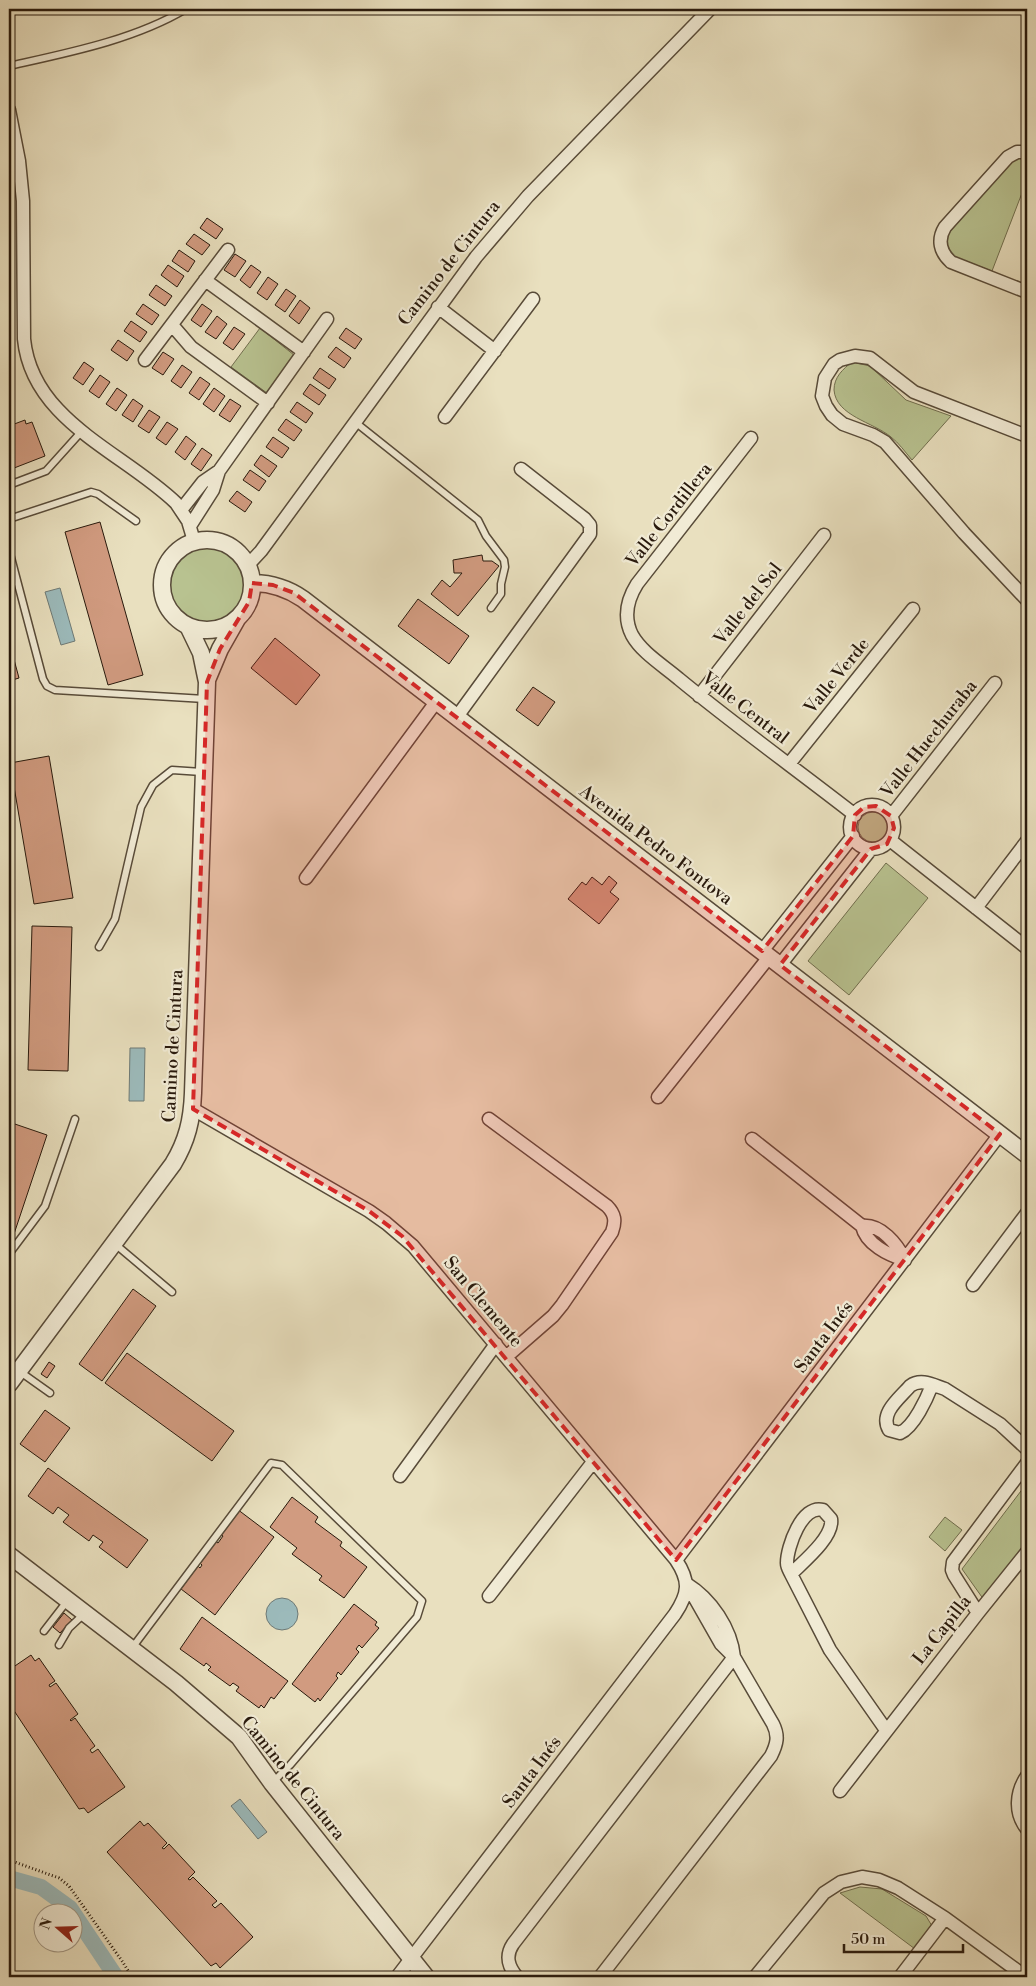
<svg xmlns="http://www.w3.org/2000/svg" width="1036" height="1986" font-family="'Libre Bodoni',serif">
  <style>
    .green { fill: #b8c290; stroke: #706e4e }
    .water { fill: #9cbbbc; stroke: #6e7a76 }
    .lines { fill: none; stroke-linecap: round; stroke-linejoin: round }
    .canal { stroke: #9cbbbc; stroke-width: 16 }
    .building { fill: #d19b80; stroke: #28190c }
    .service-casing { stroke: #584b39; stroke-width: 9 }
    .minor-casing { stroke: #584b39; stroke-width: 15 }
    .tertiary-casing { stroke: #584b39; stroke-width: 19 }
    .path { stroke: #28190c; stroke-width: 3; stroke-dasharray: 1 2.5; stroke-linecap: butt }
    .service { stroke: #f1ebd5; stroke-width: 6 }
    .minor { stroke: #f1ebd5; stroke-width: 12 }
    .tertiary { stroke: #f1ebd5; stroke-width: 16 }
    .marked { fill: #d62828; fill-opacity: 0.2; stroke: #d62828; stroke-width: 4; stroke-dasharray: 10 6; stroke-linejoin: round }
    .labels { text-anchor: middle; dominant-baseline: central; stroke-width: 4.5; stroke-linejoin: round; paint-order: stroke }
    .street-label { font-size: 18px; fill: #28190c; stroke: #f1ebd5 }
  </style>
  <rect width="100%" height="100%" fill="#e9e0bf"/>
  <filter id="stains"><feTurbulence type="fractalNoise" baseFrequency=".004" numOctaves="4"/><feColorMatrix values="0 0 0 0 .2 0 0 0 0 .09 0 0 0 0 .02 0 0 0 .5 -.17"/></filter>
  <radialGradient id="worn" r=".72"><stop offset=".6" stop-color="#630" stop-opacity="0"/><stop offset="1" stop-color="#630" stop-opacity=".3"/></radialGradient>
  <path class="green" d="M1020,158l7,2v20l-35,91 -37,-14 -7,-6 -2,-12 1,-4 65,-74z
    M260,328l34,27 -27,38 -36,-26z
    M852,362l18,4 36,34 45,16 -39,44c-7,-8 -13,-17 -21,-23 -18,-15 -55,-21 -57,-47 0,-13 9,-21 18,-28z
    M168 584a38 38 0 1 1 76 0a38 38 0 1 1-76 0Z
    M858 827a15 15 0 1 1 30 0a15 15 0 1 1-30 0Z
    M886,863l42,35 -79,97 -41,-34z
    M1027,1483v60l-43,57 -22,-31z
    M945,1517l17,13 -17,21 -16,-14z
    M860,1887l22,2 44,27 6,10 -17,23 -75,-56z"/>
  <path class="water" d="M60,588l15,53 -14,4 -16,-53z
    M130,1048h15l-1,53h-15z
    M266 1614a16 16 0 1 1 32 0a16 16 0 1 1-32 0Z
    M240,1799l27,33 -9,7 -27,-33z"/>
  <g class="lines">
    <path class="canal" d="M9,1878l32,9 29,21 46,69"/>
  </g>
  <path class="building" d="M207,218l16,11 -7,10 -16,-11z
    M194,234l16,11 -8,10 -16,-11z
    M179,250l16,11 -7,11 -16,-11z
    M235,254l11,7 -11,16 -11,-7z
    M168,265l16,11 -7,11 -16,-12z
    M251,265l10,7 -11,16 -10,-8z
    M268,277l10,7 -11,16 -10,-7z
    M156,285l16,11 -7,10 -16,-11z
    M286,289l10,7 -11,16 -10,-7z
    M300,300l10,8 -11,16 -10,-8z
    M143,304l16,11 -7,10 -16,-11z
    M202,304l10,7 -11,16 -10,-7z
    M217,316l10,8 -11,15 -11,-7z
    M131,321l16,11 -7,10 -16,-11z
    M234,327l11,7 -12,16 -10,-7z
    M346,328l16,11 -7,10 -16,-11z
    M118,340l16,11 -7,10 -16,-11z
    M336,347l15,11 -7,10 -16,-11z
    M163,352l11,7 -11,16 -11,-7z
    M84,362l10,7 -11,16 -10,-7z
    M182,365l10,7 -11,16 -10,-7z
    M320,368l16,11 -7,10 -16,-11z
    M100,375l10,7 -11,16 -10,-7z
    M200,377l10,7 -11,16 -10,-7z
    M310,384l16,11 -7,10 -16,-11z
    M117,388l10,7 -11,16 -10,-7z
    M214,388l11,8 -11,16 -11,-8z
    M133,399l10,7 -10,16 -11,-7z
    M230,399l11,7 -11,16 -11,-7z
    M297,402l16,11 -7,10 -16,-11z
    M149,410l11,7 -11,16 -11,-7z
    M286,419l16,11 -8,11 -16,-11z
    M25,420l1,4 6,-2 13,34 -36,14v-44z
    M167,422l11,7 -12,16 -10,-7z
    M186,436l10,8 -11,16 -10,-8z
    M273,437l16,11 -7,10 -16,-11z
    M202,448l10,7 -11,16 -10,-7z
    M261,455l16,11 -8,11 -15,-12z
    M250,470l16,11 -7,10 -16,-11z
    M237,491l15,11 -7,10 -16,-11z
    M100,522l43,153 -35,10 -43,-153z
    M482,555l1,6h9l7,5 -41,50 -27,-22 11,-14 8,7 12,-14h-8l-1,-13z
    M418,599l51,37 -20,28 -51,-38z
    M275,638l45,37 -24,30 -45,-37z
    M9,641l10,37 -10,3z
    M533,687l22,15 -17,24 -22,-16z
    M49,756l24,142 -39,6 -24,-141z
    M609,876l8,7 -7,9 9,7 -20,25 -31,-25 14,-17 4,3 6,-8 10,8z
    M32,926l40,1 -4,144 -40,-1z
    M9,1122l38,13 -36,108 -2,-1z
    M133,1289l23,17 -54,75 -23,-17z
    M127,1353l107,78 -22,30 -107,-78z
    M49,1362l6,4 -8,12 -6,-4z
    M45,1410l25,18 -25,34 -25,-18z
    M48,1468l100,72 -21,28 -28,-21 4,-5 -10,-7 -4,6 -26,-19 6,-7 -11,-8 -5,7 -25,-18z
    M292,1497l26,20 -3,5 27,20 -2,4 27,21 -23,31 -25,-18 3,-4 -30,-22 5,-6 -27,-21z
    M237,1509l37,28 -59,78 -34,-26 17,-23 2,2 2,-3 -3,-3 16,-21 3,2 5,-7 -4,-3z
    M354,1604l23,18 -2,3 4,3 -17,20 -3,-3 -3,4 3,3 -18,23 -3,-3 -2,4 2,2 -18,23 -2,-3 -3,4 -23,-18z
    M64,1613l8,7 -12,13 -7,-6z
    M202,1617l86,64 -14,18 -3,-2 -7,11 -3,-3 -2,3 -23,-17 3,-4 -6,-4 -3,3 -22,-16 3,-3 -5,-4 -2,3 -24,-17z
    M31,1655l4,6 4,-3 16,23 -6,4 1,2 6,-4 22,31 -8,6 1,1 4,-3 20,28 -5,4 2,3 6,-4 27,38 -37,26 -4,-5 -5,1 -70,-106v-33z
    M140,1821l4,5 4,-3 19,20 -5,5 2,1 5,-5 26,28 -7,7 2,1 3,-3 24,24 -5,4 3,3 6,-5 32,34 -33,31 -4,-5 -5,3 -104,-114z"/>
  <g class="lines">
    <g class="service-casing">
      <path id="service" d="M9,66c58,-13 125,-26 177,-57
        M355,422l123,98 8,16 18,24 1,7 -4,17v10l-10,14
        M9,485l37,-14 36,-40
        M9,519l82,-27 7,2 38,27
        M9,550l34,129 4,7 8,4 150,9
        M99,947l16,-28 26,-112 12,-22 19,-15 30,2
        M115,1244l57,48
        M9,1254l36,-48 30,-87
        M19,1371l31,22
        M44,1631l24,-31
        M59,1645l10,-17 16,-15
        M132,1648l139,-185 11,2 140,136 -5,16 -127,148 -18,18"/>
    </g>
    <g class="minor-casing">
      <path id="minor" d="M9,110l10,51 4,40 1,138c8,82 99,113 152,164l12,18 6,20
        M1027,152h-10l-9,5 -63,70c-8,13 -5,25 6,35l76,30
        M205,280l99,72
        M438,307l57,44
        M172,325l19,22 77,56
        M145,360l83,-110
        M445,417l88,-118
        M1027,436l-113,-44 -44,-34 -15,-2 -15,4 -6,4 -9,14 -3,18 4,10 6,9 11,9 30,11 12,7 79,91 63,67
        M751,438l-114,146c-10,16 -14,33 -5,51 10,18 32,31 47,44 57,47 117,90 176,136
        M181,510l22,-28 16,-11
        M190,526l23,-36 6,-19 108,-152
        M248,565l13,-14 215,-294 52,-61 182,-187
        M699,696l125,-161
        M456,718l134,-184v-9l-5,-6 -64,-50
        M789,764l124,-155
        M850 827a22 22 0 1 1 44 0a22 22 0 1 1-44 0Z
        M891,816l104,-133
        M890,840l137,108
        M306,878l130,-176
        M976,908l51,-67
        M762,951l91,-115
        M780,965l91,-116
        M658,1097l111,-140
        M193,1109l176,102 17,12 27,23 263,314c14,21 13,33 -1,54l-278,363
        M489,1119l118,87c8,8 9,15 5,26l-50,73 -9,11 -47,41
        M752,1139l110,87c4,18 26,29 43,34
        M862,1226c19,-2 35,18 43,34
        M973,1285l54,-72
        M932,1385c-5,13 -18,42 -32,48l-11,-3c-10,-17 11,-32 21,-44 11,-8 23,-1 35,3l55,35 27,25
        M400,1476l96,-132
        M676,1560l324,-426
        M791,1574c12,-12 43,-37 40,-55l-8,-9c-21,-6 -36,37 -36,53 0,4 2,7 4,11l39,76 56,80
        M489,1596l104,-134
        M978,1613l-24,-38 -2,-5 1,-8 74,-99
        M1027,1776c-11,16 -13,37 0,53
        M840,1791l138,-178 49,-61
        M517,1977c-9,-11 -12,-21 -4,-33l221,-287c-3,-29 -23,-58 -47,-73
        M600,1977l171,-221c6,-12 8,-20 2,-32l-39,-67 -13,-13 -33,-58
        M755,1977l69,-84 17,-11 21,-5 17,3 19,8 47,30 81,59
        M900,1977l45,-59"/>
    </g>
    <g class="tertiary-casing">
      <path id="tertiary" d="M162 585a45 45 0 1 1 90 0a45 45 0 1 1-90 0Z
        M252,583c20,0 35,5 51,16l724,556
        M207,680l13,-31 17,-30
        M9,1384l164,-220c14,-23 19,-44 20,-71l14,-411 -6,-29 -13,-27
        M9,1555l167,128 63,54 33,46 154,194"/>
    </g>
    <path class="path" d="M9,1860l50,18 10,8 53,75 10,16
      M9,1976l1,1"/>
    <use href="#service" class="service"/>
    <use href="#minor" class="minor"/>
    <use href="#tertiary" class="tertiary"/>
  </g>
  <path class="marked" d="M252,583l21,2 21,8 468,358 91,-115 2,-21 9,-8 12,-1 15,10 3,12 -7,16 -16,5 -91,116 220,169 -324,426 -274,-324 -33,-25 -176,-102 14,-427 13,-33 29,-47z"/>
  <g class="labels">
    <g class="street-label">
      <text transform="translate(449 263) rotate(-52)">Camino de Cintura</text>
      <text transform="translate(669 515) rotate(-52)">Valle Cordillera</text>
      <text transform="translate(748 604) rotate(-52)">Valle del Sol</text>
      <text transform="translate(837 676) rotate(-51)">Valle Verde</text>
      <text transform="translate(745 708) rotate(38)">Valle Central</text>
      <text transform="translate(929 739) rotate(-52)">Valle Huechuraba</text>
      <text transform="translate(656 845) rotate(37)">Avenida Pedro Fontova</text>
      <text transform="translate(173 1046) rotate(-87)">Camino de Cintura</text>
      <text transform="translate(483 1302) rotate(50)">San Clemente</text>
      <text transform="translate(824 1337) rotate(-53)">Santa Inés</text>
      <text transform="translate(942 1630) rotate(-52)">La Capilla</text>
      <text transform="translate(532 1772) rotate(-53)">Santa Inés</text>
      <text transform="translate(293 1778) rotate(51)">Camino de Cintura</text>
    </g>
  </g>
  <rect width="1036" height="1986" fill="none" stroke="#e9e0bf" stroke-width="30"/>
  <rect x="10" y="10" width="1016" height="1966" fill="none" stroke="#28190c" stroke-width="2.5"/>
  <rect x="15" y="15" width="1006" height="1956" fill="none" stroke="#28190c"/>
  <g transform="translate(58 1928) rotate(290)"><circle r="24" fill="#f1ebd5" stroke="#a19785"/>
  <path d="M0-4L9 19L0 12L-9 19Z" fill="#8f2418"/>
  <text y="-8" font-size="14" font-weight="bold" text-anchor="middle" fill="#28190c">N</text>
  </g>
  <path d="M844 1944v8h119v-8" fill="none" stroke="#28190c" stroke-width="2.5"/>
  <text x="851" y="1944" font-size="15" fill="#28190c" stroke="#f1ebd5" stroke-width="4" paint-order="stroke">50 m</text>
  <rect width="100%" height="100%" filter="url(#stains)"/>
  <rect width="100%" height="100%" fill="url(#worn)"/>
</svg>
